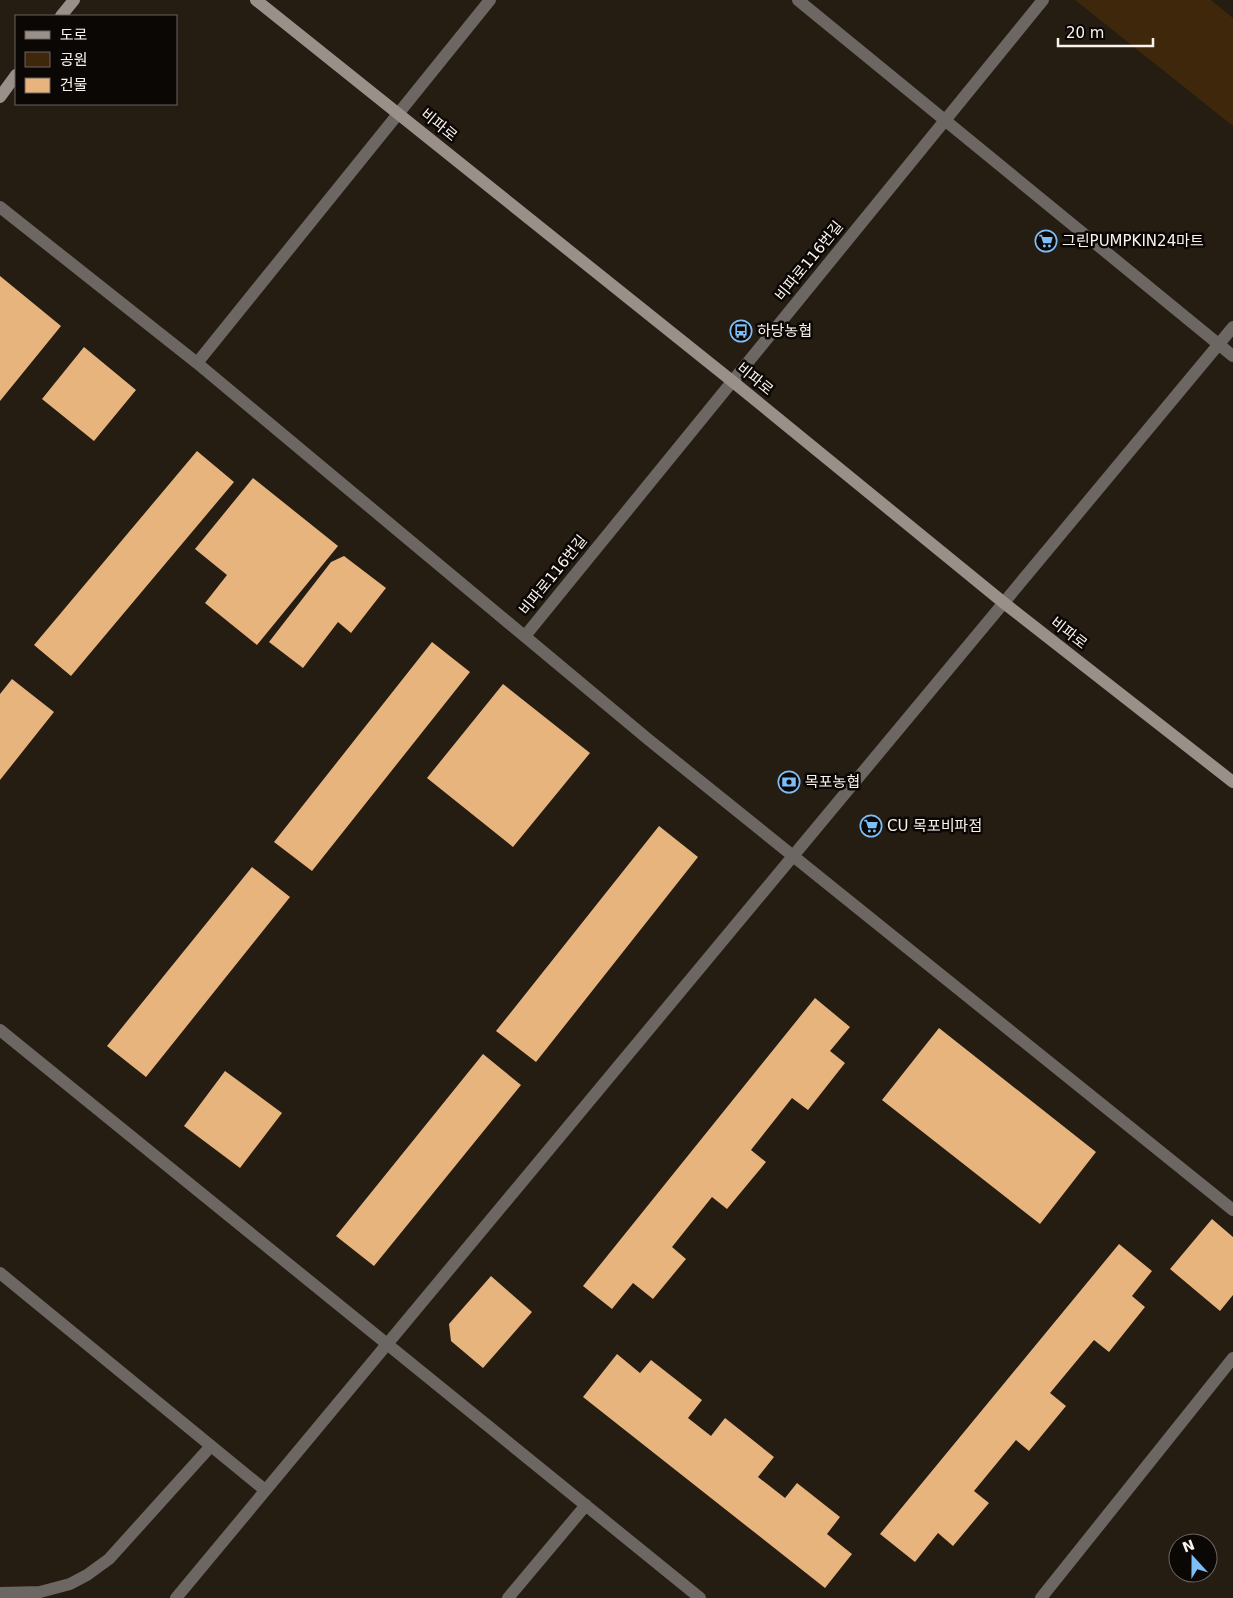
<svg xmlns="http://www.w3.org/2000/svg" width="1233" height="1598" font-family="'DejaVu Sans','Noto Sans KR',sans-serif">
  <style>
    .green { fill: #3e270b }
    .building { fill: #e8b47d }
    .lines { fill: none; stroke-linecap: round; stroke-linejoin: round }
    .lane { stroke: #6c6762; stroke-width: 12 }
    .street { stroke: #6c6762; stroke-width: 12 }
    .secondary { stroke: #999189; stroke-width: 12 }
    .labels { text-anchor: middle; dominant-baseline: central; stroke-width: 5; stroke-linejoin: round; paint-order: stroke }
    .street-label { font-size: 15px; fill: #faf3ed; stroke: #0b0704 }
    .poi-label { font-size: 15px; fill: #faf3ed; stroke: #0b0704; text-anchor: start }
  </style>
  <rect width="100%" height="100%" fill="#251c12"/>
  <path class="green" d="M1075,0h136l22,18v108z"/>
  <path class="building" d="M0,276l61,50 -61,75z
    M84,347l52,43 -42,51 -52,-42z
    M197,451l37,31 -163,194 -37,-31z
    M253,478l85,68 -81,99 -52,-42 22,-28 -32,-26z
    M344,556l42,32 -35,45 -13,-11 -35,46 -34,-26 62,-80z
    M432,642l38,30 -158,199 -38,-29z
    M12,679l42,33 -54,68v-86z
    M503,684l87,69 -77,94 -86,-69z
    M659,826l39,31 -162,205 -40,-31z
    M252,867l38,30 -144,180 -39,-31z
    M815,998l35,29 -20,24 15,12 -37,47 -16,-12 -41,52 15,12 -39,47 -15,-12 -40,50 14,12 -33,40 -20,-16 -21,26 -29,-23z
    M939,1028l157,124 -56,72 -158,-124z
    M483,1054l38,31 -147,181 -38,-30z
    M225,1071l57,42 -42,55 -56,-42z
    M1212,1219l21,18v58l-13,16 -50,-42z
    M1119,1244l33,27 -20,25 13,11 -36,45 -15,-12 -44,53 16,13 -37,45 -13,-11 -42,51 15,12 -36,43 -15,-13 -23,29 -35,-28z
    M491,1276l41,36 -49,56 -32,-27 -2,-17z
    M617,1354l23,19 11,-13 51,40 -14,18 23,18 14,-18 49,39 -16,20 27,21 12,-15 43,34 -13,17 25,20 -27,34 -242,-191z"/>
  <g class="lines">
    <path class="lane" d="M0,1593l40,-1 30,-8 17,-9 22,-16 102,-113"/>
    <path class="street" d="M798,0l435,356
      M0,207l197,156 452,377 584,470
      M197,363l293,-363
      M525,636l518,-636
      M0,1030l700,568
      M0,1273l265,217
      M176,1598l1057,-1271
      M508,1598l78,-93
      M1041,1598l192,-240"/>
    <path class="secondary" d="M256,0l476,381 272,222 229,179
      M61,16l13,-16
      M0,97l16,-22"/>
  </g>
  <defs>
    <g id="supermarket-ring" transform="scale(1.125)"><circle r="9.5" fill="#0b0704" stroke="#7dbef9" stroke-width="1.5"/><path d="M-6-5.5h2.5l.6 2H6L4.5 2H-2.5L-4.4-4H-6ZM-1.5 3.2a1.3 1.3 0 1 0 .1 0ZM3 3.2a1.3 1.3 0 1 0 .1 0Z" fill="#7dbef9"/></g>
    <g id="bus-ring" transform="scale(1.125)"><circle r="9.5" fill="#0b0704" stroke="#7dbef9" stroke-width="1.5"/><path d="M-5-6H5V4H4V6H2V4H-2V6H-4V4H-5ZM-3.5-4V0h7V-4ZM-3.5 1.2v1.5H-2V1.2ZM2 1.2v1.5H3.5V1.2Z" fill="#7dbef9"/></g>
    <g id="bank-ring" transform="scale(1.125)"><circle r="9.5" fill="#0b0704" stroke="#7dbef9" stroke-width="1.5"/><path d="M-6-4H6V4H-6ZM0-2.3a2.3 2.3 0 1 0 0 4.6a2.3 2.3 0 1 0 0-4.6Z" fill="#7dbef9"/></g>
  </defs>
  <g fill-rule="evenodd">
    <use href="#supermarket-ring" x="1046" y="241"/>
    <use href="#bus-ring" x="741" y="331"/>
    <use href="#bank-ring" x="789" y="782"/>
    <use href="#supermarket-ring" x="871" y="826"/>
  </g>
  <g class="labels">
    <g class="street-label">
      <text transform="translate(439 125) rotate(39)">비파로</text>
      <text transform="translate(809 261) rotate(-51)">비파로116번길</text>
      <text transform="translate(755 379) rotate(39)">비파로</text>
      <text transform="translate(553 575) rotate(-51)">비파로116번길</text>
      <text transform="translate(1069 633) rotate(38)">비파로</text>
    </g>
    <g class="poi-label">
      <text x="1062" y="241">그린PUMPKIN24마트</text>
      <text x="757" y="331">하당농협</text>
      <text x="805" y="782">목포농협</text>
      <text x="887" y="826">CU 목포비파점</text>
    </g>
  </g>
  <rect x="15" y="15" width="162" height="90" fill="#0b0704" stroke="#6b6561"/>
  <rect x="25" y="31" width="25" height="8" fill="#999189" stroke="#6b6561"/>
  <text x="60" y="40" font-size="15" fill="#faf3ed">도로</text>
  <rect x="25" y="52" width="25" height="15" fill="#3e270b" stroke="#6b6561"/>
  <text x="60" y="65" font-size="15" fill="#faf3ed">공원</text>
  <rect x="25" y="78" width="25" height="15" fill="#e8b47d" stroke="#6b6561"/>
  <text x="60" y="90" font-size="15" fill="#faf3ed">건물</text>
  <g transform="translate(1193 1558) rotate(339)"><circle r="24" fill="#0b0704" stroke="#6b6561"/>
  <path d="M0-4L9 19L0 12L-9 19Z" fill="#7dbef9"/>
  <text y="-8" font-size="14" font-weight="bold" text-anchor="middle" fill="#faf3ed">N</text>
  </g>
  <path d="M1058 38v8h95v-8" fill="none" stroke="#faf3ed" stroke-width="2.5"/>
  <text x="1066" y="38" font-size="15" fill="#faf3ed" stroke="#0b0704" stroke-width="4" paint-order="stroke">20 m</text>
</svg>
